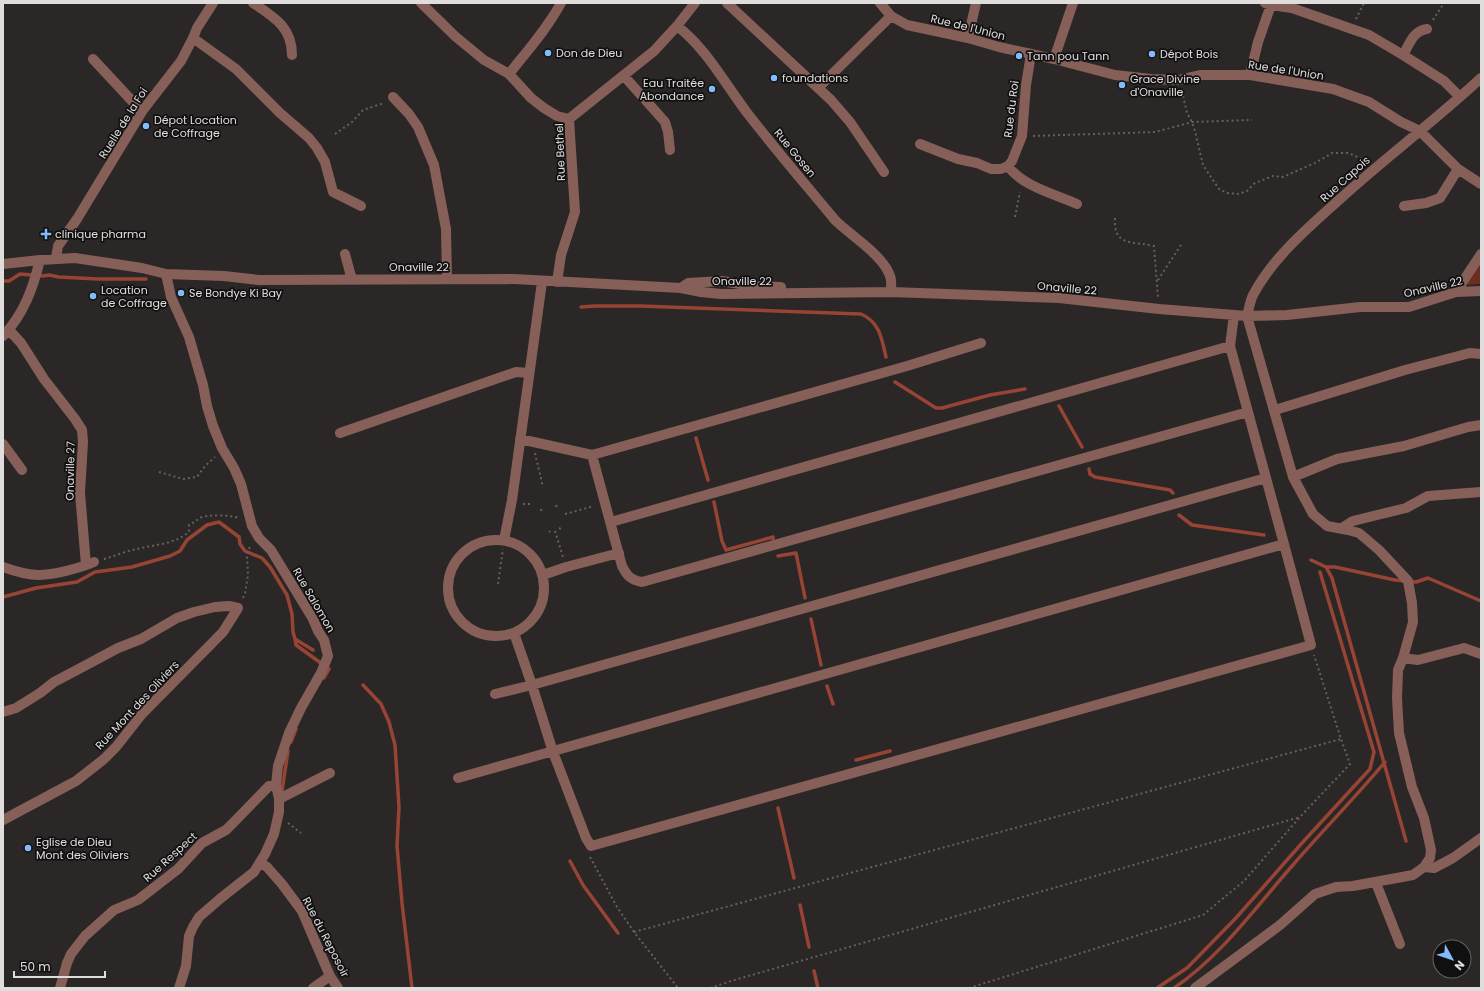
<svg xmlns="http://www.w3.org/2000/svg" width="1484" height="991" font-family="Poppins,sans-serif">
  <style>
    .green { fill: #6e2c20 }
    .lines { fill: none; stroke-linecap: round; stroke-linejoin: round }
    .stream { stroke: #974434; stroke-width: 3.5 }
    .path { stroke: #646160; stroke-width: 2; stroke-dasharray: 2 3; stroke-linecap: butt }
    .minor { stroke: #866058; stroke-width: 10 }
    .poi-dot { fill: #82bcfa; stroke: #111010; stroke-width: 1.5 }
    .labels { text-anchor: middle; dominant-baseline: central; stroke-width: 3.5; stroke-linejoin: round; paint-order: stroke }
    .street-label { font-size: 11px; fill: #e0dedd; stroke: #111010 }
    .poi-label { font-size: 11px; fill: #e0dedd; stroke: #111010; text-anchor: start }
  </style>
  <rect width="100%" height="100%" fill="#2a2726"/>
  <path class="green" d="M1481,260v24l-18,1z"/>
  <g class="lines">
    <path class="stream" d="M3,281h6l11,-7 23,2 6,-1 10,2 39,2h48
      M581,307l14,-1h45l221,8c19,8 21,26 25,43
      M895,382l41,26h6l48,-13 35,-6
      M1059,406l23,41
      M696,438l12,42
      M1089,469l1,5 5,3 75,13 3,3
      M714,502l8,39 4,9 47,-13v2
      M1179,515l13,10 72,10
      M778,556l18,-3 9,45
      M1311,560l15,7h9l60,13 21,2 12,-4 53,23
      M1326,567l6,11 74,263
      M3,597l33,-9 41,-6 18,-10 37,-5 38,-11 10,-5 7,-11 20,-15 12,-3 20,15 1,7 5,7 17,7 8,9 17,28 5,19 1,18 2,7 18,11
      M811,619l10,46
      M295,639l1,6 33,24 -5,9
      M363,685l18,19 8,18 6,23 4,62 -2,39 5,57 10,85
      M827,686l6,18
      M291,742l5,-13
      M856,760l34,-9
      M282,791l6,-40
      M778,808l16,70
      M570,861l13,24 35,48
      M800,905l9,42
      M814,971l4,17
      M1157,988l30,-20 48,-49 67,-76 68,-74 4,-17 -54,-180
      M1174,988c47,-32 81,-80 118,-122 30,-35 63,-68 93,-104"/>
    <path class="path" d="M1356,19l8,-16
      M1433,20l9,-14
      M1182,91l5,22 5,9 3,9 8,34 16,24 8,4 12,1 8,-3 8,-8 18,-7 10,1 34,-15 15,-9h16l19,8
      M335,134l17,-12 11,-12 21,-7
      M1033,136l122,-4 37,-10 60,-2
      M1015,217l5,-25
      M1115,218c-2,29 18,23 39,28l4,52
      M1158,280l23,-35
      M535,453l8,34
      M159,472l24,7 14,-2 8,-11 10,-9
      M523,504h10
      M556,505l1,4
      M541,509l1,4
      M565,514l29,-8
      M559,528l2,1
      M555,531l8,26
      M549,532l1,-1
      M104,559c11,-3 22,-8 33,-10 15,-4 41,-5 52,-18v-6c4,-2 7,-4 11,-7 7,-4 31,-3 39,0
      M498,584l5,-35
      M243,598l2,-5 3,-18 -1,-19 3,-10
      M288,823l13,10
      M590,857l27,50 17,25 44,56
      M634,932l707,-193
      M710,988l21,-7 569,-164
      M969,988l234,-73 41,-34 56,-64 50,-53 -9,-25 -27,-84"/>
    <path class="minor" d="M253,3c21,14 39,24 39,52
      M421,3l35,34 28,23 25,14 22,24 13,10 13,8 12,3
      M727,3l104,97 19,22 34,50
      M880,3l11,13 16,9 61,13 31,9 55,12 61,16 36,4 28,1 22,-5h49l83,14 36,13 32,20 19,9 38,38 23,15
      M1265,3l6,2 21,3 77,27 34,20 41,26 16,16
      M677,26c30,23 48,58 71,88 28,36 58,71 87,106 16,16 48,35 55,56 2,4 1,11 1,16
      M193,38l43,31 44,44 29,25 8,10 8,14 8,30 28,14
      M968,38l8,-35
      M1403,55c7,-12 10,-24 24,-26
      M93,59l40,43 10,8
      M1054,59l19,-56
      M509,74c18,-23 38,-45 52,-71
      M1250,75l8,-33 13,-37
      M624,76l41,46 3,10 2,18
      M818,88l73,-72
      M393,97l16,17 9,13 16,38 12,64 1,50
      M920,144l38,15 19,4 14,6h10l7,-3 4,-5 10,-25 4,-51 5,-31
      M1008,166c14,20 46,28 69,38
      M1404,206l22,-3 14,-5 18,-29
      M345,254l7,26
      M56,258l2,-12 19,-27 66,-109 38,-49 12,-23 4,-10 16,-25
      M3,264l37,-4 35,-2 67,10 24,6 58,2 35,4 255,-1 167,9 20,4 20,2 170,-2 168,6 100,11 88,7 40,-1 73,-8h49l47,-15 25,-1
      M166,274l5,23 18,40 14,48 4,21 6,20 9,22 12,20 7,16 11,42 7,12 12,12 42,69 5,12 6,9 4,16 -7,17 -20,35 -12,25 -11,33 -2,19 3,14v13l-5,22 -9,20 -11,18 -33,26 -22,19 -6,10 -4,9 -3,30 -7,22
      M557,282l4,-27 14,-43 -6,-93 85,-68 23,-25 18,-23
      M681,288l7,-5 34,-2 30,5 29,1
      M1456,292l25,-38
      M9,330l12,13 23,36 31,40 7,11 1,12 -3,51 6,72
      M3,336c21,-22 30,-48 37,-76
      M1230,346l4,-31
      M1275,410l130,-40 65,-17 11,1
      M340,433l176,-61 13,1
      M520,439l72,16 315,-89 74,-23
      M3,444l19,26
      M1293,477l44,-18 67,-13 64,-19 13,-2
      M611,522l619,-176 18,66
      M1342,528l11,-7 53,-13 22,-12 53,-4
      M504,540l8,-40 30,-218
      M448 588a48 48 0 1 1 96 0a48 48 0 1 1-96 0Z
      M3,567c11,4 25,8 36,8 15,0 41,-7 55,-13
      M543,575l23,-8 53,-14
      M514,633l18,52 21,67 33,86 5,8 720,-201 -27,-101
      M1403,658l15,2 46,-12 17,6
      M495,694l37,-9 734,-207
      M3,712l13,-4 24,-15 14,-11 21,-11 43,-23 23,-9 36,-21 17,-6 21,-5 14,-1 9,2 -15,24 -81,82 -26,33 -12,12 -28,22 -73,39
      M458,778l826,-234 -36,-132 -606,170c-11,-2 -15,-6 -20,-16l-30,-111
      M279,799l51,-26
      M260,862l7,5 15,17 20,27 28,65 8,12
      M1424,867l10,1 19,-10 28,-20
      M1376,883l24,61
      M60,988l7,-25 4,-9 14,-18 29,-26 24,-10 40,-31 24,-26 24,-13 9,-9 34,-35 7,-1
      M313,988l17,-12
      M1195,988l85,-63 35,-31 21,-7 17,-1 60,-11 11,-8 6,-9 1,-8 -7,-32 -12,-31 -13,-54 -2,-35 1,-28 5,-12 10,-36 -1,-19 -4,-22 -29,-31 -20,-17 -11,-3 -21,-4 -14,-12 -20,-37 -46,-161c2,-7 3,-15 6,-21 21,-39 55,-67 87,-96 46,-42 96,-79 141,-121"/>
  </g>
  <g class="poi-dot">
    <circle cx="548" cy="53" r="4"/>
    <circle cx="1152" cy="54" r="4"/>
    <circle cx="1019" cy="56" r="4"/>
    <circle cx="774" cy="78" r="4"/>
    <circle cx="1122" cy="85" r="4"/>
    <circle cx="712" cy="89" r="4"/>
    <circle cx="146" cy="126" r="4"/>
    <path d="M44 228h4v4h4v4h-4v4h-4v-4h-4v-4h4z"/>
    <circle cx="181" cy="293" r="4"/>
    <circle cx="93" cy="296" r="4"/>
    <circle cx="28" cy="848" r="4"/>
  </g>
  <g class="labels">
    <g class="street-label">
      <text transform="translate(968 27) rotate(14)">Rue de l'Union</text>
      <text transform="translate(1286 70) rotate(9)">Rue de l'Union</text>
      <text transform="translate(1011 109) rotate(-83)">Rue du Roi</text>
      <text transform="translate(123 123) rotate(-58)">Ruelle de la Foi</text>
      <text transform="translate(560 152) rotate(-92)">Rue Bethel</text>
      <text transform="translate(795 153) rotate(51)">Rue Gosen</text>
      <text transform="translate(1345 179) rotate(-42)">Rue Capois</text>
      <text x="419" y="267">Onaville 22</text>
      <text x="742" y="281">Onaville 22</text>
      <text transform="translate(1433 287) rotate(-13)">Onaville 22</text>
      <text transform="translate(1067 288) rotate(5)">Onaville 22</text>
      <text transform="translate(70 471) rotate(-89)">Onaville 27</text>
      <text transform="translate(314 600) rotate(60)">Rue Salomon</text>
      <text transform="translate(137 705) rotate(-47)">Rue Mont des Oliviers</text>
      <text transform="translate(170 857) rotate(-42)">Rue Respect</text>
      <text transform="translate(326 937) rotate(63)">Rue du Reposoir</text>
    </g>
    <g class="poi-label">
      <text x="556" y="53">Don de Dieu</text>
      <text x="1160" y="54">Dépot Bois</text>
      <text x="1027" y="56">Tann pou Tann</text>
      <text x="782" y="78">foundations</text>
      <text x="1130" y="79">Grace Divine<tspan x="1130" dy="13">d'Onaville</tspan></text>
      <text x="704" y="83" text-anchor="end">Eau Traitée<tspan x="704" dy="13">Abondance</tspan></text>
      <text x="154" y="120">Dépot Location<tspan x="154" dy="13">de Coffrage</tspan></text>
      <text x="55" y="234">clinique pharma</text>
      <text x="101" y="290">Location<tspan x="101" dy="13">de Coffrage</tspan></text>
      <text x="189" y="293">Se Bondye Ki Bay</text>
      <text x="36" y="842">Eglise de Dieu<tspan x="36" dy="13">Mont des Oliviers</tspan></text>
    </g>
  </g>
  <rect width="1484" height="991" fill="none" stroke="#e0dedd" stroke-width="8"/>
  <g transform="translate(1452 959) rotate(130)"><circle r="19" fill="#111010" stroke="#646262"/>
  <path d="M0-3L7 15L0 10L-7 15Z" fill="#82bcfa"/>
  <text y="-6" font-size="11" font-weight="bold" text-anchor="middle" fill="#e0dedd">N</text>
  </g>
  <path d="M14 971v6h91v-6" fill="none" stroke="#e0dedd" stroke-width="2"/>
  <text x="20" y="971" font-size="12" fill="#e0dedd" stroke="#111010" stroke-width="3" paint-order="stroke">50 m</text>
</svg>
